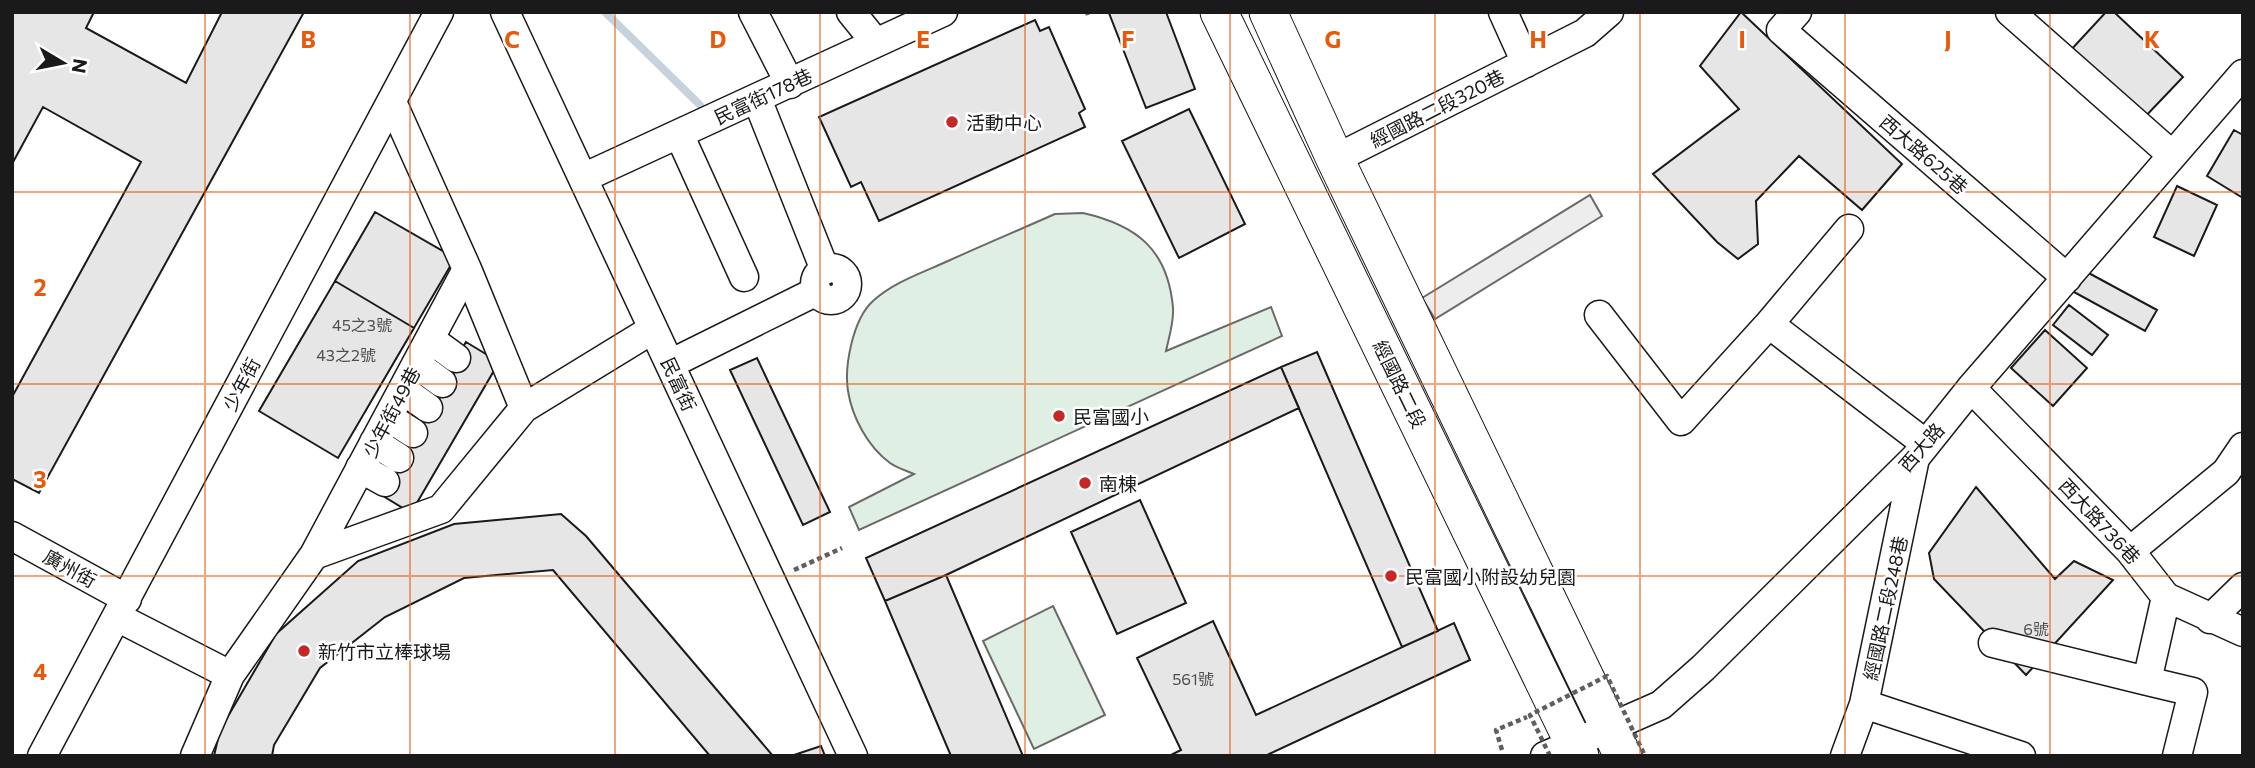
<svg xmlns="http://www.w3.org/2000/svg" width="2255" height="768" font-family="Commissioner,'Noto Sans TC',sans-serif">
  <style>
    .green { fill: #e0efe3; stroke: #6a6a6a; stroke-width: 2 }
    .parking { fill: #ededed; stroke: #6a6a6a; stroke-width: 2 }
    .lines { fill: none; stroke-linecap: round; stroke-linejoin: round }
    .stream { stroke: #c6d2dc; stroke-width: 8 }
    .building { fill: #e6e6e6; stroke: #1a1a1a; stroke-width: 2 }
    .minor-casing { stroke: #1a1a1a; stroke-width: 31 }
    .major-casing { stroke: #1a1a1a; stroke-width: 39 }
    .path { stroke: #5f5f5f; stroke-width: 4.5; stroke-dasharray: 5 3.5; stroke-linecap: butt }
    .minor { stroke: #fff; stroke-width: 28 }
    .major { stroke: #fff; stroke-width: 37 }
    .path-bridge { stroke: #5f5f5f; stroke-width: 4.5; stroke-dasharray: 5 3.5; stroke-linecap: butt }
    .grid { fill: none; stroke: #e8590c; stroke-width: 2; stroke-opacity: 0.55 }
    .poi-dot { fill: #c62828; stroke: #fff; stroke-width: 2.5 }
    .labels { text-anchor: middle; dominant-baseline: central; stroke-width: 5; stroke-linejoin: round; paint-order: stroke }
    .number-label { font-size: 16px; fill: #4d4d4d }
    .street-label { font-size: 19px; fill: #1a1a1a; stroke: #fff }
    .poi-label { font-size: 19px; fill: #1a1a1a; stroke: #fff; text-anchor: start }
    .grid-label { font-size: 23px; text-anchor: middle; font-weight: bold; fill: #e8590c; stroke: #fff; stroke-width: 5; stroke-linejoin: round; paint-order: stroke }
  </style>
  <rect width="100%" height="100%" fill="#fff"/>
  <path class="green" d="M1083,213c53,12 85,36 90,95 1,14 -4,29 -7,43l105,-44 11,29 -423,194 -10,-23 65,-33c-7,-3 -17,-6 -24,-11 -22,-16 -38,-46 -42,-72 -4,-25 5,-72 25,-90 21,-19 49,-28 75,-40 35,-16 71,-31 107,-47z
    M1053,606l52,109 -71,34 -51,-108z"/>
  <path class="parking" d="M1590,195l12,21 -167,103 -13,-21z"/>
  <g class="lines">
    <path class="stream" d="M605,12l95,93"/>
  </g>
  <path class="building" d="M12,12h82l-8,16 100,55 36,-71h82l-265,481 -27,-14v-82l129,-235 -98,-55 -31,57z
    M1166,12l29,77 -49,19 -37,-95z
    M1741,12l161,152 -40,46 -63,-54 -43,45 2,43 -20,15 -21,-17 -64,-68 86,-65 -39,-43z
    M2106,12h8l69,65 -42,44 -72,-69z
    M1035,20l5,11 9,-4 36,82 -6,4 6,14 -206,94 -18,-39 -10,5 -32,-70z
    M1189,109l56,115 -66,34 -57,-117z
    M2234,130l9,5v63l-36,-22z
    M2177,186l40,19 -23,51 -40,-19z
    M375,212l80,46 -41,70 -79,-47z
    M2085,271l72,39 -12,21 -71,-39z
    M335,281l79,47 -76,130 -79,-47z
    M2069,305l39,30 -16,20 -39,-30z
    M2045,330l42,38 -34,38 -42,-38z
    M466,342l33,20 -88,151 -33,-20z
    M1317,352l121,279 -36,16 -121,-280z
    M757,358l73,154 -27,13 -73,-155z
    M1281,367l18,41 -353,167 -61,26 -19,-43z
    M1976,487l79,92 19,-18 39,19 -87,95 -92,-96 -5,-26z
    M1140,500l46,103 -69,31 -46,-102z
    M561,514l25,22 187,220h-63l-157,-186 -89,8 -79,39 -65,51 -46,77 -2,11h-58l6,-26 56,-96 82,-73 96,-37z
    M946,575l77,181h-72l-66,-155z
    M1213,621l43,94 198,-92 16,37 -205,96h-96l12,-6 -44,-92z
    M821,746l4,10h-34z"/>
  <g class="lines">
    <g class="minor-casing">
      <path id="minor" d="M505,12l348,744
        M753,12l37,72
        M851,12l25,31
        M1503,12l23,51
        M1797,12l-16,18 286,248
        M2010,12l162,143
        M757,99l68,171
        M679,134l65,143
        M1335,159l250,-126 24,-21
        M583,178l360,-166
        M815 284a16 16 0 1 1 32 0a16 16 0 1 1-32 0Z
        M467,269l57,139
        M1599,315l82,106 88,-97 80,-95
        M1769,324l157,120
        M430,339l26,19
        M416,364l26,19
        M670,364l147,-73
        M1971,388l159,163 36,46 77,35
        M403,390l25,18
        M388,417l25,16
        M374,442l25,16
        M360,468l25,14
        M12,536l115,63
        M2130,551l96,-79 17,-25
        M314,555l153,-286 -75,-167
        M117,617l113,58
        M2210,619l33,-32
        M1993,643l154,38 19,-84
        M2147,681l46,11 -16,64
        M1864,704l157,52
        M42,756l397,-744
        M195,756l35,-81 84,-120 127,-46 83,-101 129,-79
        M1545,756l116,-51 42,-37 212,-210 56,-70 272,-314
        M1845,756l19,-52 51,-246"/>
    </g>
    <g class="major-casing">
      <path id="major" d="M1219,12l361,744
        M1268,12l67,147 288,597"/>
    </g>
    <path class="path" d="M1087,12l1,3
      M794,570l48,-22
      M1502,750l-6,-20 31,-13"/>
    <use href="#minor" class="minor"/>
    <use href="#major" class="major"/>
    <path class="path-bridge" d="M1550,756l-20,-41 77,-39 38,80"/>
  </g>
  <path class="grid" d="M205,12v744M410,12v744M615,12v744M820,12v744M1025,12v744M1230,12v744M1435,12v744M1640,12v744M1845,12v744M2050,12v744M12,192h2231M12,384h2231M12,576h2231"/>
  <g class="poi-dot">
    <circle cx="952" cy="122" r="7"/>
    <circle cx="1059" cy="416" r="7"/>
    <circle cx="1085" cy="483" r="7"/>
    <circle cx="1391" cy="576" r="7"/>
    <circle cx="304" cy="651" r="7"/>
  </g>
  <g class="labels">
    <g class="number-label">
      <text x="362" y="324">45之3號</text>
      <text x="346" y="354">43之2號</text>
      <text x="2036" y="628">6號</text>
      <text x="1193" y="678">561號</text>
    </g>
    <g class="street-label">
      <text transform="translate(763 96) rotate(-25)">民富街178巷</text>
      <text transform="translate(1437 108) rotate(-27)">經國路二段320巷</text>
      <text transform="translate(1924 154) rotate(41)">西大路625巷</text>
      <text transform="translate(241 384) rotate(-62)">少年街</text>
      <text transform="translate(679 384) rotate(65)">民富街</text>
      <text transform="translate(1400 384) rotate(64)">經國路二段</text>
      <text transform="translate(391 412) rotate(-62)">少年街49巷</text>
      <text transform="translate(1921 447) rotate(-49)">西大路</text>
      <text transform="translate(2100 521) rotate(47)">西大路736巷</text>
      <text transform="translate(70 568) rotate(29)">廣州街</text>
      <text transform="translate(1885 608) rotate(-78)">經國路二段248巷</text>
    </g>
    <g class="poi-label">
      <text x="966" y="122">活動中心</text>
      <text x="1073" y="416">民富國小</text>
      <text x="1099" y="483">南棟</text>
      <text x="1405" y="576">民富國小附設幼兒園</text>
      <text x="318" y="651">新竹市立棒球場</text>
    </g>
  </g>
  <g class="grid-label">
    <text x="308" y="48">B</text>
    <text x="512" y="48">C</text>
    <text x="718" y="48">D</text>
    <text x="923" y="48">E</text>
    <text x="1128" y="48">F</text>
    <text x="1333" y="48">G</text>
    <text x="1538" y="48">H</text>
    <text x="1742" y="48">I</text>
    <text x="1948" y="48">J</text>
    <text x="2152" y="48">K</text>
    <text x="40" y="296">2</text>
    <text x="40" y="488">3</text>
    <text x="40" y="680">4</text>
  </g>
  <rect width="2255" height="768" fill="none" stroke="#1a1a1a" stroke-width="28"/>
  <g transform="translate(63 63) rotate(100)" stroke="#ffffff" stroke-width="5" paint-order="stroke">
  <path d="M0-5L12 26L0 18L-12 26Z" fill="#1a1a1a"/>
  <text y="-10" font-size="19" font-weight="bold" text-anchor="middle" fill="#1a1a1a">N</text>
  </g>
</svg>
